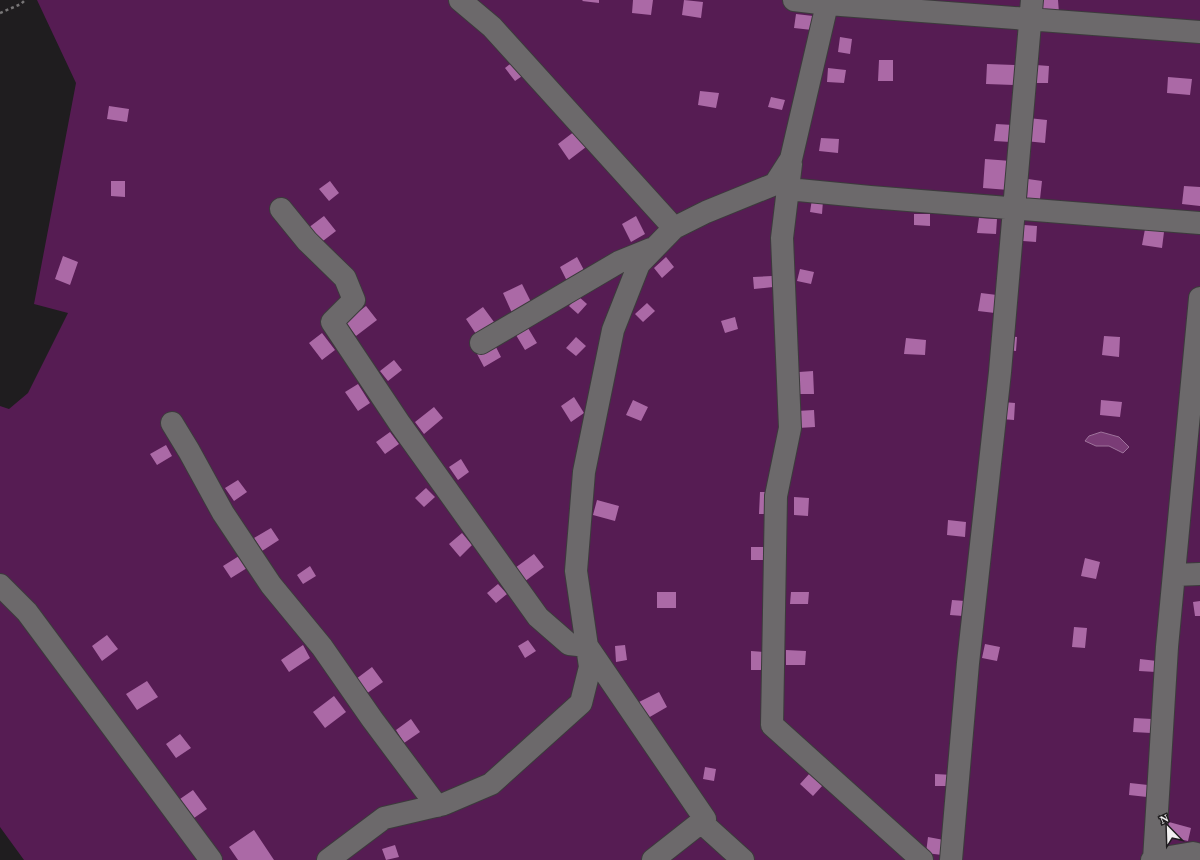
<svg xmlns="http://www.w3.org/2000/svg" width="1200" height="860" font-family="Georgia,serif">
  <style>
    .green { fill: #561c53 }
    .water { fill: #7a3c76; stroke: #9e729b }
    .building { fill: #ab69a6 }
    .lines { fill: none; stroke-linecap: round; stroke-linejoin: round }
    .minor-casing { stroke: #3c3b3c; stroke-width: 24 }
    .path { stroke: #787677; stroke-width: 2.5; stroke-dasharray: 3 3; stroke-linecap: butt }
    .minor { stroke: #6c696b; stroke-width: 22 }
  </style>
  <rect width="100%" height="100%" fill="#1f1d1f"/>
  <path class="green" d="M37,0h1163v860h-1176l-24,-33v-421l9,3 19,-16 40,-80 -34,-9 42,-221z"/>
  <path class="water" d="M1101,432l18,5 10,10 -6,6 -14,-7h-13l-11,-5 4,-5z"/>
  <path class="building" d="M583,0h16v3l-17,-2z
    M633,0h20l-2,15 -19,-2z
    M684,0l19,2 -2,16 -19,-3z
    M1043,0h15l1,13h-16z
    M796,14l17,2 -1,14 -18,-2z
    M840,37l12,2 -2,15 -12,-2z
    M879,60h14v21h-15z
    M514,61l11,13 -10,7 -10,-13z
    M987,64l28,1 -1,20 -28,-1z
    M1036,65l13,1 -1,17h-12z
    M828,68l18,2 -2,13 -17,-1z
    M1168,77l24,2 -2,16 -23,-2z
    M700,91l19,2 -3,15 -18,-3z
    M771,97l14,3 -3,10 -14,-3z
    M109,106l20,3 -2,13 -20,-3z
    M1028,118l19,2 -2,23 -20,-2z
    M996,124l17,1 -2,17 -17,-1z
    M575,131l11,16 -17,13 -11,-16z
    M821,138l18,1 -1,14 -19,-2z
    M985,159l26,2 -2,29 -26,-2z
    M1028,179l14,2 -2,18 -13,-1z
    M111,181h14v16l-14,-1z
    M330,181l9,12 -10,8 -10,-12z
    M1184,186l16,1v19l-18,-2z
    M812,199l11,2 -1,13 -12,-2z
    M914,214h16v12l-16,-1z
    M324,216l12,15 -17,13 -11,-16z
    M636,216l9,18 -14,8 -9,-18z
    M979,218l18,1 -1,15 -19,-1z
    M1024,225l13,1 -1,16 -13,-1z
    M1145,229l19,3 -2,16 -20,-3z
    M63,256l15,6 -8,23 -15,-6z
    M577,257l8,15 -18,9 -7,-14z
    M666,257l8,10 -12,11 -8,-10z
    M800,269l14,3 -3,12 -14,-3z
    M772,276l1,11 -19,2 -1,-12z
    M522,284l10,20 -20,9 -9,-20z
    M981,293l16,2 -2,18 -17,-2z
    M578,296l9,8 -9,10 -9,-8z
    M647,303l8,8 -12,11 -8,-8z
    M366,306l11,14 -21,16 -11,-14z
    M483,307l11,15 -18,12 -10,-15z
    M735,317l3,12 -13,4 -4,-12z
    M528,328l9,15 -12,7 -9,-15z
    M322,333l13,17 -13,10 -13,-17z
    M1008,336l9,1 -1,14 -9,-1z
    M1104,336l16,1 -1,20 -17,-2z
    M576,337l10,9 -10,10 -10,-8z
    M906,338l20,2 -1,15 -21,-1z
    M494,343l7,14 -17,10 -8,-15z
    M394,360l8,10 -14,11 -8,-10z
    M813,371l1,23h-14l-1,-22z
    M358,384l12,19 -12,8 -13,-19z
    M574,397l10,16 -13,9 -10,-16z
    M633,400l15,7 -7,14 -15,-6z
    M1101,400l21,2 -2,15 -20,-2z
    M1003,402l12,1 -1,17 -13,-1z
    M434,407l9,11 -19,16 -9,-12z
    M814,410l1,17 -17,1 -1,-17z
    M390,432l9,12 -14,10 -9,-12z
    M166,445l6,11 -15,9 -7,-11z
    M461,459l8,13 -11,8 -9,-13z
    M238,480l9,12 -13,9 -9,-13z
    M426,488l9,9 -11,10 -9,-9z
    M760,492h12l-1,22h-12z
    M794,497l15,1 -1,18 -14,-1z
    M597,500l22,6 -4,15 -22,-6z
    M948,520l18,2 -1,15 -18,-2z
    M271,528l8,12 -17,11 -8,-13z
    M462,533l10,12 -12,12 -11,-13z
    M751,547h17v13h-17z
    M534,554l10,13 -20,15 -9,-14z
    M239,556l8,12 -16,10 -8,-12z
    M1085,558l15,4 -4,17 -15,-3z
    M310,566l6,10 -13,8 -6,-9z
    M498,584l9,10 -11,9 -9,-10z
    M657,592h19v16h-19z
    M791,592h18l-1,12h-18z
    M952,600l13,1 -2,15 -13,-1z
    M1200,601v15h-5l-2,-14z
    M1074,627l13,1 -2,20 -13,-1z
    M107,635l11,14 -16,12 -10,-15z
    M528,640l8,11 -11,7 -7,-12z
    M985,644l15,3 -3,14 -15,-3z
    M303,645l7,13 -21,14 -8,-12z
    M625,645l2,15 -11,2 -1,-16z
    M786,650l20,1 -1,14h-19z
    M751,651l14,1v18h-14z
    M1140,659l17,2 -1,11 -17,-1z
    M372,667l11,15 -17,12 -10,-15z
    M147,681l11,16 -21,13 -11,-16z
    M659,692l8,15 -19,11 -9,-16z
    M334,696l12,16 -21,16 -12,-16z
    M1134,718l18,1 -1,14 -18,-1z
    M411,719l9,13 -16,11 -8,-13z
    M180,734l11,14 -15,10 -10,-14z
    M705,767l11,2 -2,12 -11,-2z
    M810,773l13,12 -10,11 -13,-12z
    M935,774l18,1 -1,11h-17z
    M1130,783l18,2 -1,12 -18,-2z
    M193,790l14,19 -13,9 -14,-19z
    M1169,822l22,6 -3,13 -22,-5z
    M254,830l20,30h-36l-9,-13z
    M928,837l16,3 -2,15 -16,-2z
    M395,845l4,12 -13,3 -4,-11z"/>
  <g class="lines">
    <g class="minor-casing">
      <path id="minor" d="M460,0l32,27 182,201
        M794,0l34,4 372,28
        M791,164l-9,74 8,190 -14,68 -4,229 150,135
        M788,189l82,8 330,26
        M281,209l26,32 38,37 9,22 -22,22 68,102 138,193 31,27 18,2 118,173 -52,41
        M481,343l138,-81 32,-13
        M172,423l17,28 34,62 48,72 51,62 50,72 65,87
        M1174,575l26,-1
        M0,585l27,27 184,248
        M701,822l42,38
        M328,860l56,-42 60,-14 47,-20 90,-81 9,-36 -14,-96 8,-99 29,-142 26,-66 35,-36 32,-16 69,-28 16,-25 37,-159
        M951,860l17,-197 32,-291 32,-372
        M1152,860l41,-7 7,2
        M1154,860l13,-213 33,-349"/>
    </g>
    <path class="path" d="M0,13l21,-9 4,-4"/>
    <use href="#minor" class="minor"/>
  </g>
  <g transform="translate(1168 828) rotate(337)" stroke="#1f1d1f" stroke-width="3" paint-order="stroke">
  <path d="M0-3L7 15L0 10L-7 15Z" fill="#f2f0f1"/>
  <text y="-6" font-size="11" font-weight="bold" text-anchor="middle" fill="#f2f0f1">N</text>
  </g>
</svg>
